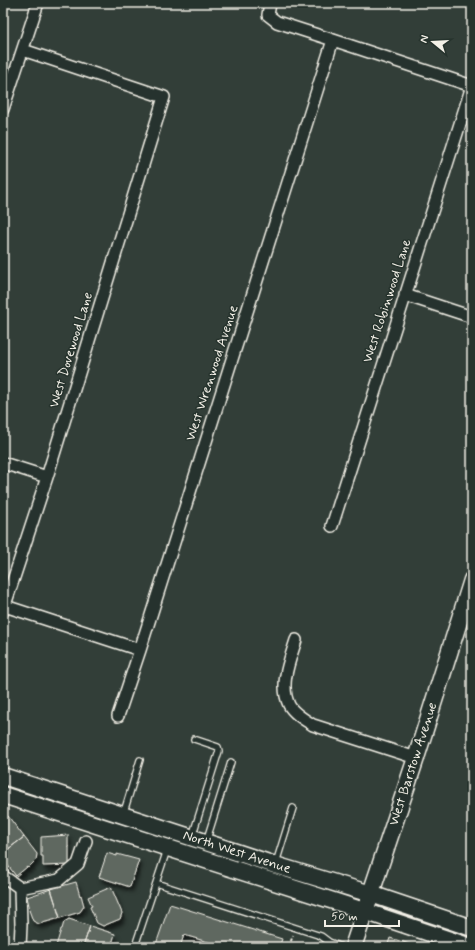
<svg xmlns="http://www.w3.org/2000/svg" width="475" height="950" font-family="Mynerve,sans-serif">
  <style>
    .building { fill: #5f6861; stroke: #f4f1e8; filter: url(#shadow) }
    .lines { fill: none; stroke-linecap: round; stroke-linejoin: round }
    .lane-casing { stroke: #f4f1e8; stroke-width: 8 }
    .street-casing { stroke: #f4f1e8; stroke-width: 14 }
    .secondary-casing { stroke: #f4f1e8; stroke-width: 19 }
    .path { stroke: #f4f1e8; stroke-width: 2; stroke-dasharray: 3 3; stroke-linecap: butt }
    .lane { stroke: #26332d; stroke-width: 5.5 }
    .street { stroke: #26332d; stroke-width: 11 }
    .secondary { stroke: #26332d; stroke-width: 16 }
    .labels { text-anchor: middle; dominant-baseline: central; stroke-width: 3; stroke-linejoin: round; paint-order: stroke }
    .street-label { font-size: 14px; fill: #f4f1e8; stroke: #26332d }
  </style>
  <defs>
    <filter id="shadow"><feDropShadow dx="2.5" dy="4.5" stdDeviation="2" flood-color="#0009"/></filter>
  </defs>
  <rect width="100%" height="100%" fill="#323e38"/>
  <filter id="ink" filterUnits="userSpaceOnUse"><feTurbulence type="fractalNoise" baseFrequency=".025" numOctaves="2"/><feDisplacementMap in="SourceGraphic" scale="8" xChannelSelector="R" yChannelSelector="G"/><feConvolveMatrix kernelMatrix="1 2 1 2 8 2 1 2 1" color-interpolation-filters="sRGB"/></filter>
  <g filter="url(#ink)">
    <path class="building" d="M8,816l16,21 -21,16v-33z
      M68,835v12h1v18l-26,1v-10h-2v-19z
      M24,837l13,17 -1,6 -8,8 -1,-1 -11,9 -13,-17v-6z
      M107,853l10,3v-2l22,6 -9,27 -31,-10z
      M76,882l4,14 1,-1 3,11 -4,6 -20,6 -9,-29z
      M111,887l11,26 -2,6 -17,7 -6,-3 -7,-16 2,-1 -4,-9z
      M51,889l9,29 -21,6 -6,-3 -4,-11h1l-3,-13z
      M170,904l112,35 -3,8h-54l-41,-12 -4,12h-25z
      M69,919l21,7 -7,21 -27,-1 4,-13 1,-4h1l2,-7z
      M90,926l25,8 -4,13h-28z
      M390,938l23,7 -1,2h-25z"/>
    <g class="lines">
      <g class="lane-casing">
        <path id="lane" d="M123,815l17,-55
          M192,837l27,-86 -1,-4 -24,-8
          M206,842l25,-80
          M276,863l17,-55
          M156,883l165,53 8,6 13,5
          M133,947l2,-1 32,-96"/>
      </g>
      <g class="street-casing">
        <path id="street" d="M270,3l-2,12 9,7 56,18 139,46 -140,440
          M3,109l35,-106
          M405,295l67,22
          M3,463l44,14
          M5,606l135,44
          M3,611l44,-134 117,-380 -141,-47
          M296,640c-6,20 -17,44 -7,65 4,8 16,15 24,20l103,33
          M118,716l22,-66 193,-610
          M3,876l17,12 1,37 -1,22
          M20,888l39,-8 19,-16 8,-23"/>
      </g>
      <g class="secondary-casing">
        <path id="secondary" d="M3,776l230,75 42,14 96,29 101,34
          M3,795l343,110 125,42
          M353,947l63,-189 56,-178"/>
      </g>
      <path class="path" d="M289,947l4,-12"/>
      <use href="#lane" class="lane"/>
      <use href="#street" class="street"/>
      <use href="#secondary" class="secondary"/>
    </g>
  </g>
  <g class="labels">
    <g class="street-label">
      <text transform="translate(387 301) rotate(-72)">West Robinwood Lane</text>
      <text transform="translate(71 350) rotate(-73)">West Dovewood Lane</text>
      <text transform="translate(212 373) rotate(-72)">West Wrenwood Avenue</text>
      <text transform="translate(413 764) rotate(-72)">West Barstow Avenue</text>
      <text transform="translate(237 852) rotate(18)">North West Avenue</text>
    </g>
  </g>
  <rect width="475" height="950" fill="none" stroke="#26332d" stroke-width="16"/>
  <rect x="8" y="8" width="459" height="934" fill="none" stroke="#f4f1e8" stroke-width="1.5" filter="url(#ink)"/>
  <g transform="translate(433 42) rotate(288)" stroke="#26332d" stroke-width="3" paint-order="stroke">
  <path d="M0-3L7 15L0 10L-7 15Z" fill="#f4f1e8"/>
  <text y="-6" font-size="11" font-weight="bold" text-anchor="middle" fill="#f4f1e8">N</text>
  </g>
  <path d="M325 920v6h74v-6" fill="none" stroke="#f4f1e8" stroke-width="2"/>
  <text x="331" y="920" font-size="12" fill="#f4f1e8" stroke="#26332d" stroke-width="3" paint-order="stroke">50 m</text>
</svg>
